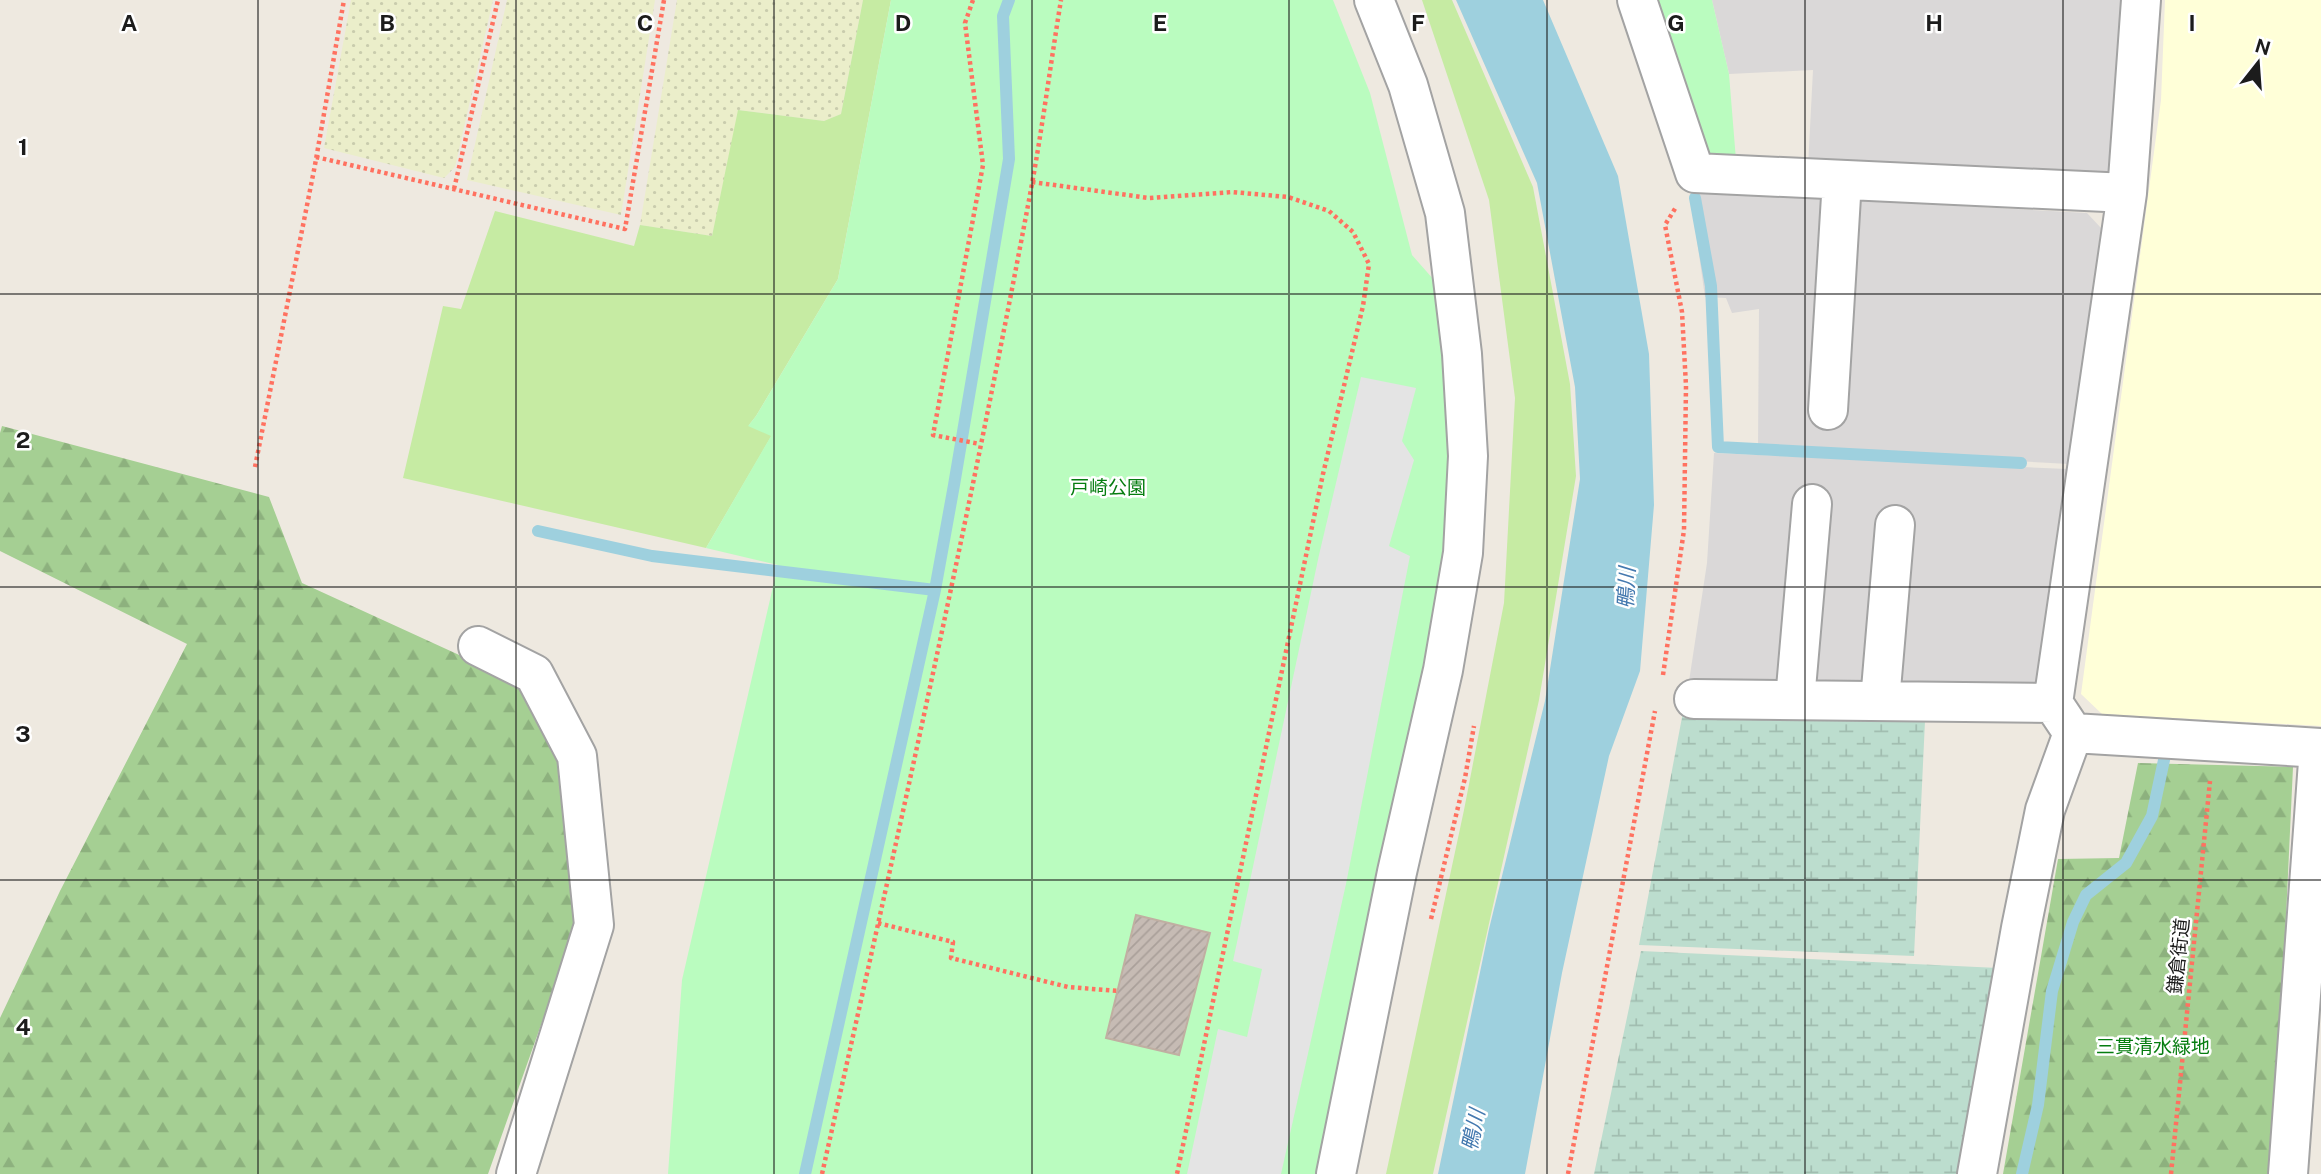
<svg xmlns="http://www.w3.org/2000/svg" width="2321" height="1174" font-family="'Public Sans','Noto Sans JP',sans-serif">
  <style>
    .residential { fill: #dad8d8 }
    .education { fill: #ffffd8 }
    .farmland { fill: url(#farmland-dots) }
    .grass { fill: #c6eba3 }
    .forest { fill: url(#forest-firs) }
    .wetland { fill: url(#wetland-marsh) }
    .park { fill: #bafcbf }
    .parking { fill: #e4e4e4 }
    .water { fill: #9ed0de }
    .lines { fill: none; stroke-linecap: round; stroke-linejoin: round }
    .stream { stroke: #9ed0de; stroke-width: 12 }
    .building { fill: url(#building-hatch); stroke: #c0afa2; stroke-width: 2 }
    .minor-casing { stroke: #a3a3a3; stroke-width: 42 }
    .path { stroke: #ff7160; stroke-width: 4.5; stroke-dasharray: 3.5 3.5; stroke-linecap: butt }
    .minor { stroke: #fff; stroke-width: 38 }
    .grid { fill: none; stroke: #1c1c1c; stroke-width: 2; stroke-opacity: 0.55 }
    .labels { text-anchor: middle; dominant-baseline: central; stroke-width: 5; stroke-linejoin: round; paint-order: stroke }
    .park-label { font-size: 19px; fill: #067d10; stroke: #fff }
    .street-label { font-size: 19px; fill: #1c1c1c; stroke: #fff }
    .water-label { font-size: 21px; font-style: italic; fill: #4479af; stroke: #fff }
    .grid-label { font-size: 23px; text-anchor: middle; font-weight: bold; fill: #1c1c1c; stroke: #fff; stroke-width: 5; stroke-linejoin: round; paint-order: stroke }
  </style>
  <defs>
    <pattern id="farmland-dots" width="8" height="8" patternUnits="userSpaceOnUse" patternTransform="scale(1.75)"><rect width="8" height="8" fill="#ebeeca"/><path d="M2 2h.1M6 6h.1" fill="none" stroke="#c9ccad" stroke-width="1.8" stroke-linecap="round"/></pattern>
    <pattern id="forest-firs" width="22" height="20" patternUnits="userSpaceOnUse" patternTransform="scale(1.75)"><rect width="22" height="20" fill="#a5cf93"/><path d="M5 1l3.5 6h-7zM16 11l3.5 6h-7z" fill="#8db17e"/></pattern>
    <pattern id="wetland-marsh" width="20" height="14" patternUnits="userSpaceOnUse" patternTransform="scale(1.75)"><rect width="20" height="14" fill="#bcddce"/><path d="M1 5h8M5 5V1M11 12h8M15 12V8" fill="none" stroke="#a1bdb0"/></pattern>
    <pattern id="building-hatch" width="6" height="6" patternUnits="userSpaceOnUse" patternTransform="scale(1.75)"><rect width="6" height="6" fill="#c6bbb4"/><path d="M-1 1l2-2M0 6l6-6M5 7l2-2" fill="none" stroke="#aaa09a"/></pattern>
  </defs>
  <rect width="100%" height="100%" fill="#eee9e0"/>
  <path class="residential" d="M1712,0h411l-13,174 -302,-7 5,-97 -84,4z
    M1690,191l397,22 14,15 -32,236 -311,-17 1,-138 -27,4 -6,-15 -21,-1z
    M1714,453l353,16 -26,220 -353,-1 19,-125z"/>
  <path class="education" d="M2165,0h156v726l-219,-12 -21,-20 80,-594z"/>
  <path class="farmland" d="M351,0h142l-38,167 -11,11 -120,-30z
    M507,0h148l-34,215 -154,-35z
    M677,0h186l-22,114 -17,7 -85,-11 -27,126 -72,-11z"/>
  <path class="grass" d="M863,0h28l-53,279 -82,137 -7,9 23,10 -66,113 -303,-70 40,-172 18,3 34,-98 139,35 6,-21 72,11 26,-126 86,11 17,-7z
    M1422,0h30l81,187 37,197 6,92 -37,224 -106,474h-47l78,-364 40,-207 11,-205 -26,-198z"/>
  <path class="forest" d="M2,426l267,71 33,86 214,98 43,75 20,162 -91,256h-488v-156l60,-127 127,-247 -187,-93v-118z
    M2138,763l155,4 -19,407h-271l55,-315 61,-1z"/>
  <path class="wetland" d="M1683,712l242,9 -11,235 -275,-11z
    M1641,951l357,17 -30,206h-374z"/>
  <path class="park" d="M891,0h442l37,93 42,162 22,25 11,94 5,78 -8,107 -16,113 -108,502h-650l14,-194 96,-415 -72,-17 65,-112 -23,-10 8,-10 82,-137z
    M1654,0h58l17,74 7,86h-23l-13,-12z"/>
  <path class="parking" d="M1361,377l55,11 -14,53 12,19 -25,86 21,10 -64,328 -65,290h-94l31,-145 29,8 15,-68 -29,-8 86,-406z"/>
  <path class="water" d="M1456,0h87l75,176 31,178 5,151 -14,166 -31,85 -47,217 -37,201h-87l51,-245 56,-228 35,-222 -5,-92 -38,-204z"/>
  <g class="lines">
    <path class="stream" d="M1695,198l16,88 7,161 303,16
      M538,531l114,25 283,34
      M805,1174l130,-584 19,-105 55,-326 -6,-143 6,-16
      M2022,1174l16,-69 14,-114 21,-69 13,-27 40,-32 26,-47 12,-56"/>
  </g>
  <path class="building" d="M1136,915l74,18 -31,122 -73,-17z"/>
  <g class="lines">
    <g class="minor-casing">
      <path id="minor" d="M1637,0l58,173 432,20
        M2141,0l-14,193 -74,510 20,30 248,15
        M1828,410l14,-230
        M478,646l56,28 43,82 17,169 -78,249
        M1694,699l359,4
        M1795,700l17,-196
        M1880,701l15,-176
        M1336,1174l61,-302 46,-202 20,-117 5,-97 -6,-102 -17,-141 -37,-128 -34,-85
        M1977,1174l44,-246 24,-118 28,-77
        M2288,1174l31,-426"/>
    </g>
    <path class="path" d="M973,0l-8,23 18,142 -50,270 47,9
      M316,157l309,72 39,-229
      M1032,182l117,16 83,-6 56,5 41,14 24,21 16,32 -6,42 -40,168 -146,700
      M454,189l44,-189
      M255,467l60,-302 29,-165
      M1663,675l21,-145 2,-144 -4,-74 -17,-87 11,-18
      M1431,919l34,-141 9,-52
      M878,923l75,19 -2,16 117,29 50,4
      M822,1174c74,-329 148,-658 210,-990 11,-61 19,-123 29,-184
      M1568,1174l87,-463
      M2171,1174l39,-393"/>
    <use href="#minor" class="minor"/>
  </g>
  <path class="grid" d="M258,0v1174M516,0v1174M774,0v1174M1032,0v1174M1289,0v1174M1547,0v1174M1805,0v1174M2063,0v1174M0,294h2321M0,587h2321M0,880h2321"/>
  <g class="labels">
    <g class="park-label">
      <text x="1108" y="487">戸崎公園</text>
      <text x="2153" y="1046">三貫清水緑地</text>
    </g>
    <g class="street-label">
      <text transform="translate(2178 956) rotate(-84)">鎌倉街道</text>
    </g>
    <g class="water-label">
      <text transform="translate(1626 588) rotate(-87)">鴨川</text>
      <text transform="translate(1473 1130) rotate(-78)">鴨川</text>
    </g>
  </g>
  <g class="grid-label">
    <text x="129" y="31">A</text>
    <text x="387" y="31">B</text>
    <text x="645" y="31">C</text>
    <text x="903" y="31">D</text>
    <text x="1160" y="31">E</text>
    <text x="1418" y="31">F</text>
    <text x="1676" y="31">G</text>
    <text x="1934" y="31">H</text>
    <text x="2192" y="31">I</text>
    <text x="23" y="155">1</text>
    <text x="23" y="448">2</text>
    <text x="23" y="742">3</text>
    <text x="23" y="1035">4</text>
  </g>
  <g transform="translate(2258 63) rotate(17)" stroke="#ffffff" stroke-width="5" paint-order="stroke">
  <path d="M0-5L12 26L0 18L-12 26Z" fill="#1c1c1c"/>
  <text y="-10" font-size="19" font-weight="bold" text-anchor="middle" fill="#1c1c1c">N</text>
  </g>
</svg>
